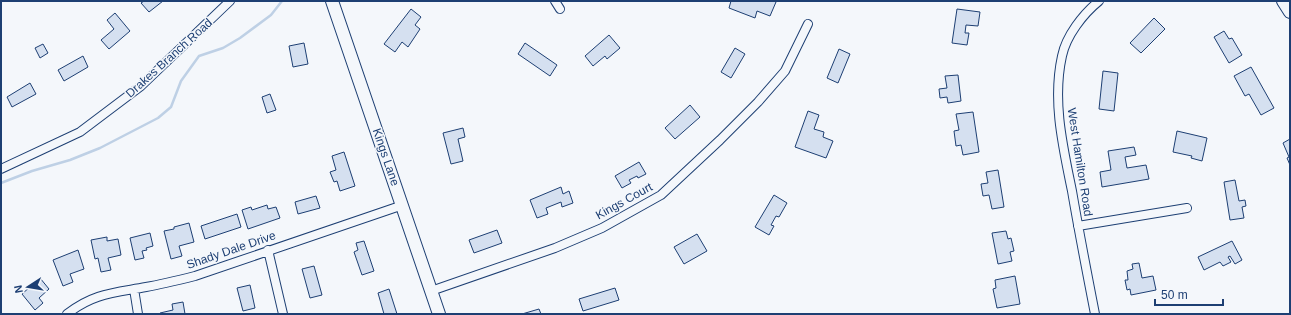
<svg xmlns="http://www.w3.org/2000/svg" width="1291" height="315" font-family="Helvetica,sans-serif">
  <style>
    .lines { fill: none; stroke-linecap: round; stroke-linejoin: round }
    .stream { stroke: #bed0e5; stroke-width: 2.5 }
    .building { fill: #d5e0f0; stroke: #1d3f73 }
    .street-casing { stroke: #1d3f73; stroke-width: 10 }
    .secondary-casing { stroke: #1d3f73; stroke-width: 14 }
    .street { stroke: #f4f7fb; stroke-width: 8 }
    .secondary { stroke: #f4f7fb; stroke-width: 12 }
    .labels { text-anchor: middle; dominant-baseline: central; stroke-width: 3; stroke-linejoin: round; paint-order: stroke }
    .street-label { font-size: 12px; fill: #1d3f73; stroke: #f4f7fb }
  </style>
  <rect width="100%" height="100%" fill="#f4f7fb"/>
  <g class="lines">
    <path class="stream" d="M1,183l31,-12 38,-11 30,-12 58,-30 13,-11 10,-26 18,-25 24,-8 17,-10 31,-23 11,-14"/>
  </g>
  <path class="building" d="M144,1h19l-14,11 -8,-9z
    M731,1h43l2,1 -6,14 -13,-5 -2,7 -26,-10z
    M411,9l10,8 -6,8 5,4 -12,18 -6,-5 -7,10 -11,-8z
    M957,9l23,3 -2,14 -12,-1 -1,8h4l-2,12 -15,-2z
    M115,13l15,18 -21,18 -8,-9 13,-11 -7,-9z
    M1154,18l11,11 -24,24 -11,-10z
    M1224,31l5,8 3,-1 10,17 -13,8 -15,-26z
    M609,35l11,13 -13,11 -2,-3 -12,10 -8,-10z
    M304,43l4,21 -15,3 -4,-21z
    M525,43l32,22 -7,11 -32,-22z
    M43,44l5,9 -8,5 -5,-10z
    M735,48l10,6 -14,24 -10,-6z
    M839,49l11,5 -12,29 -11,-5z
    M83,56l5,11 -24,14 -6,-11z
    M1251,67l23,41 -13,7 -12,-21 -4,2 -11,-20z
    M1103,71l15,2 -4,38 -15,-2z
    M958,75l3,26 -13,2 -1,-6 -7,1 -1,-9 8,-1 -2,-12z
    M30,83l6,11 -24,13 -5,-10z
    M270,94l6,16 -9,3 -5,-16z
    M690,105l10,12 -25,22 -10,-11z
    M808,111l11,4 -5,14 10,3 -1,5 10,4 -7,17 -31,-11z
    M973,112l6,40 -16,3 -2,-10 -5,1 -2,-15 5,-1 -3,-16z
    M463,128l2,9 -7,2 5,22 -12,3 -8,-31z
    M1177,131l30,7 -5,23 -11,-3 1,-2 -19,-4z
    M1290,139v26l-3,-7 2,-1 -6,-14z
    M1134,147l2,8 -11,2 2,11 19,-3 3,14 -47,8 -2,-15 11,-2 -3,-19z
    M344,152l11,34 -15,5 -3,-10 -3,1 -4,-10 6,-2 -4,-14z
    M639,162l7,12 -8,4 -1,-2 -8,4 2,3 -9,5 -7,-12z
    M998,170l6,37 -12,2 -3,-14 -6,1 -2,-12 7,-1 -2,-11z
    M1235,180l4,21 6,-1 1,6 -4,1 2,11 -14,2 -6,-38z
    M561,187l2,7 6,-3 4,12 -11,4 -1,-5 -15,6 2,6 -11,4 -7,-18z
    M774,195l13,8 -8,14 -3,-1 -5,9 3,1 -5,9 -14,-8z
    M316,196l4,12 -22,6 -3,-12z
    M267,205l1,4 8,-2 4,11 -32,11 -6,-19 9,-3 1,3z
    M237,214l4,13 -36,12 -4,-13z
    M189,223l5,19 -15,4 3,10 -11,3 -7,-28 10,-2v-2z
    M497,230l5,13 -28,10 -5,-13z
    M1006,231l2,8 3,-1 3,13 -4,1 2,9 -14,3 -6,-31z
    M150,233l3,13 -7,2 1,2 -5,1 2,7 -9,2 -5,-22z
    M697,234l10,17 -23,13 -10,-17z
    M107,237v4l11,-2 3,16 -13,3 3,12 -10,2 -3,-14 -3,1 -4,-19z
    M364,241l10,30 -12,4 -8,-23 4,-2 -2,-7z
    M1232,241l10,19 -7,4 -5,-8 -2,1 3,5 -8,4 -3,-4 -16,8 -6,-13z
    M78,250l6,19 -14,5 3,8 -10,4 -10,-26z
    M1139,263l3,15 11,-2 3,14 -25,5 -1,-6 -3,1 -2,-10h3l-1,-9 6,-2 -1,-5z
    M314,266l8,29 -12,3 -8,-29z
    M1015,276l5,28 -23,4 -4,-19 3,-1 -1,-8z
    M40,278l9,11 -10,9 4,5 -8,7 -13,-16z
    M250,285l5,23 -12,3 -6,-23z
    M615,288l4,12 -36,11 -4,-12z
    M389,289l8,25h-13l-6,-21z
    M183,302l2,12h-25v-1l13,-3 -1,-6z
    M539,309l2,5h-19z"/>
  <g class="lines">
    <g class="street-casing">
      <path id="street" d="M555,1l5,8
        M1,169l79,-37 61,-46 89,-85
        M1078,226l109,-18
        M268,250l15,64
        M134,289l4,25
        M431,291l124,-43 47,-20 59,-33 59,-55 38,-38 27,-31 23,-47
        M67,314c27,-21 47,-21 79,-27 17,-3 33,-7 49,-11l208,-71
        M1095,314c-8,-41 -16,-82 -23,-123 -9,-44 -20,-90 -10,-135 4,-20 21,-42 37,-55"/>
    </g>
    <g class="secondary-casing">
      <path id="secondary" d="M332,1l107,313
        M1283,1l7,11"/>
    </g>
    <use href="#street" class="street"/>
    <use href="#secondary" class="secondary"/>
  </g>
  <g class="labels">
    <g class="street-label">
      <text transform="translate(169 58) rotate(-42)">Drakes Branch Road</text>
      <text transform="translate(386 157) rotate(71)">Kings Lane</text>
      <text transform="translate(1080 162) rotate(81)">West Hamilton Road</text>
      <text transform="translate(624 201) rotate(-29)">Kings Court</text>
      <text transform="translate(231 250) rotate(-19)">Shady Dale Drive</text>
    </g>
  </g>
  <rect width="1291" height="315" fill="none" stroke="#1d3f73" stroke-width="4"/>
  <g transform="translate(28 287) rotate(258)" stroke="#f4f7fb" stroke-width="3" paint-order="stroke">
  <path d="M0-3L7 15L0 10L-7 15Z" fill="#1d3f73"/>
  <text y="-6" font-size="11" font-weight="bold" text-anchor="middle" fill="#1d3f73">N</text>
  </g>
  <path d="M1155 299v6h68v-6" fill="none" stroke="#1d3f73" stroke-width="2"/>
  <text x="1161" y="299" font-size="12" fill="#1d3f73" stroke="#f4f7fb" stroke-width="3" paint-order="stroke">50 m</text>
</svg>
